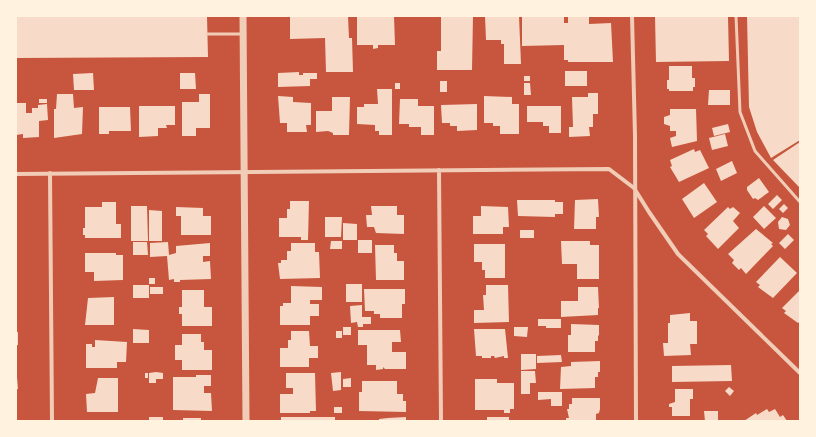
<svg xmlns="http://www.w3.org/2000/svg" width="816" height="437" font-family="'Roboto Condensed',sans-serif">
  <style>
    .building { fill: #f7dbc8 }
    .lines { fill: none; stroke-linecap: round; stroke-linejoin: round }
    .service { stroke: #f1ccb7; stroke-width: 3 }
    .minor { stroke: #f1ccb7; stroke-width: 4 }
    .tertiary { stroke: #f1ccb7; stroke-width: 7 }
  </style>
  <rect width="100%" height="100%" fill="#c8553d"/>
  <path class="building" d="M16,16h191l1,41 -192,1z
    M290,16h58l1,22h3l1,34h-27l-1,-34 -35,1z
    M357,16h37l1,29h-17v3l-5,1v-4h-16z
    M441,16h32l-1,54h-35v-19h4z
    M485,16h34l2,48h-17v-20h-3v-4h-15z
    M522,16h42v7h4v-7h21v8l22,-1 2,39h-45v-2h-4v-15l-42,1z
    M655,16h73l1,45 -73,1z
    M747,16h53v124l-29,18 -14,-26 -8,-25z
    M669,66h23v12h3v9h-2v4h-24v-2h-2v-9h2z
    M565,71h22v15h-22z
    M299,72v3h4v-2h14v6h-7v7l-32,1v-14z
    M93,73l1,17h-20l-1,-16z
    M180,73h15l1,16h-16z
    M524,76h6v5h-6z
    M440,81h7v11h-7z
    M395,83h5v6h-5z
    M524,83h6l1,12h-7z
    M377,89h15v46h-13v-4h-4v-6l-18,-1v-17h7v-3h14z
    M709,90h21v15h-22z
    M588,93h10v21h-5v13h-4l1,9 -21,1v-10h4l-1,-30h16z
    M57,94h16l1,14 9,-1 -1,27 -28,4v-29h2z
    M199,94h11v34h-14v8h-14v-34h17z
    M278,96l15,1v5l18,1v22h-5l1,7h-20v-9h-7z
    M484,96l28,1v7h7v30h-19v-8h-7v-3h-9z
    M332,97h18l-1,38h-16v-2l-5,-2 -12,1v-21h16z
    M39,99h8v4h-8z
    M400,99h18v7h16v29h-13v-8h-12v-3h-10z
    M16,103h10v10h6v-5h6v-3l9,-1 1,16 -9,1v16l-16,1v-4l-7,1z
    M477,104v26l-20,1v-5h-7v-3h-8l-1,-18z
    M139,106h36v19h-9l1,3h-9v8l-19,1z
    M527,106h34v27h-12v-7h-6v-4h-16z
    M99,107h31l1,24h-22v3h-10z
    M670,109h26l1,32 -25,6 -2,-9 6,-2v-5h-6v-5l-6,-2v-7l6,-2z
    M728,124l2,8 -16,4 -2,-8z
    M725,134l3,12 -16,4 -3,-12z
    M800,142v44l-1,1 -26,-27z
    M694,149l1,3 5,-2 9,18 -30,14 -9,-15 2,-1 -2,-6z
    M732,161l5,12 -16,8 -5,-12z
    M759,178l10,14 -11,8 -3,-2 -2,1 -6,-9v-3z
    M704,183l13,19 -23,16 -12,-19z
    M777,195l5,5 -9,9 -5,-5z
    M598,199l1,18h-3v12h-22l1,-29z
    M517,200h38v2h8v12h-8v3l-37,-1z
    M290,201h19l-1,39h-7v-3h-22v-19h8v-9h3z
    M102,202h14v22h5v14h-36v-3h-2v-7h2v-21h17z
    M784,204l4,4 -5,5 -4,-4z
    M131,206h16l1,35h-17z
    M371,206h26v9h7v19l-28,-1 -2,-6h-7l-1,-12h6z
    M481,206l27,1 1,20h-6v7h-30v-18h8z
    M764,206l12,12 -12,11 -11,-12z
    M176,207l27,1v8h8v19h-30v-19h-5z
    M728,207l2,2 3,-2 7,6 -7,8 6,7 -21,21 -12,-13 2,-2 -4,-4z
    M149,210l13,1v30h-13z
    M325,217h17l-1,20h-16z
    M782,217l6,2 2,6 -4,5 -7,-1 -1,-7z
    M343,223l14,1v16h-14z
    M756,229l17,14 -2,1 2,2 -27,28 -5,-6 -2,2 -7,-7 2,-3 -6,-6z
    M520,230h14v8h-14z
    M788,234l6,6 -9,9 -6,-6z
    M358,240h14v13h-14z
    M331,241h11v8h-12z
    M561,241h29v4h9v34h-22v-15h-15z
    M133,242h14l1,13h-15z
    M168,242l1,13 7,-2v-7l34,-3v13h-7v6l7,-1 1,18 -31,1v2h-6v-3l-5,1 -2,-24 -17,1v-14z
    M291,243h24v9h4l1,26 -40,1 -2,-16h3v-3h6v-9h4z
    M474,244h31v34h-20v-8h-3v-8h-8z
    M375,245h19v8h3v8h7v19h-28z
    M85,253h31v2h7v25l-29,1v-9h-9z
    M780,257l17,16 -24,25 -15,-11 2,-2 -4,-3z
    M149,278h6v6h-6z
    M346,284h16v18h-16z
    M133,285h16v13h-16z
    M486,285h22l1,37 -35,1v-13h10l-1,-15h3z
    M291,286l31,1v13h-12v4h9v12h-9v9h-30v-19h3v-3h8z
    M150,287h13v7h-13z
    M578,287h20l1,21h-1v7l-37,2v-16h17z
    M364,289h41v15h-3v14h-22v-4h-6v-3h-9z
    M182,290h22v17h8v19h-30v-12h-3v-7h3z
    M800,290v31l-2,2 -14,-10 2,-2 -4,-3z
    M114,297v28h-29l3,-27z
    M362,305v12h9v7h-8v3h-5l-1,-5 -6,1 -1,-17z
    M690,313v8h7v23h-7l1,11 -27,1 -1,-13h5v-20h2v-8z
    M538,319h23v9h-15v-2h-8z
    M571,324l28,1v11l-1,-1v6h-3v11h-27v-17h3z
    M343,327h8v8h-8z
    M514,327h14l-1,10 -13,-1z
    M133,329l16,1v13h-16z
    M474,329h31l3,29h-4v-2l-9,2 -1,-2h-3v2h-9v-2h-6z
    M358,330h42l1,12h-9v10h14v17h-21l-2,-2v2l-7,1v-5h-9v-20h-9z
    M291,331h18l1,15h8v12h-9v9h-29v-19h8v-8h3z
    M336,331h6v7h-6z
    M16,332h2v13h-2z
    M182,334h19v8h3v8h8v20h-30v-10h-7v-15h7z
    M95,340l32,2 -1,20h-9v6h-31v-24h6v3h3z
    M521,354h15v15l-15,1z
    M561,355l1,7 -25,1v-7z
    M600,361v11h-2v5h-3v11l-35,1 1,-22 10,-1v-4z
    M731,365l1,16 -60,1v-16z
    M521,371h14l1,12h-6v11h-9z
    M156,372l7,1v6h-7v4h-7v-10z
    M341,372v18l-8,1 -2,-18z
    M145,373h3v5h-3z
    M286,373h29l1,38h-6v2h-30v-19h13v-6h-7z
    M196,375h15v11h-7v7h7l1,18 -39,-1v-33h23z
    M16,377h1l1,12h-2z
    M98,378h20v34h-31l-1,-18 9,-1z
    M351,378v9h-8v-8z
    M475,379h22v4h17v26h-4v4h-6v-3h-29z
    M362,381h35v13h6v7h3v11l-47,-1v-19h3z
    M729,387l5,4 -4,5 -5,-5z
    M675,389h18v10h-3v17h-18v-9h-3v-3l6,-2z
    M538,392h24v14h-11v-7l-13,1z
    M572,398h28v11l-1,4 -3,1v7h-30v-3h3l-2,-9h2v-5h3z
    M334,407h8v6h-8z
    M767,409l2,3 6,-3 5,8 3,-2 4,6h-43l12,-8 1,2z
    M704,411h14v9l-13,1z
    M149,417h14v4h-14z
    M281,417h54v4h-54z
    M406,417v4h-27v-2l9,-1z
    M487,417h22v4h-22z
    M183,418h18v3h-18z"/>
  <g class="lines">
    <path class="service" d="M736,16l4,96 15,39 45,51
      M207,34h36"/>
    <path class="minor" d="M632,16l3,120 1,285
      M439,170l2,251
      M50,173l2,248
      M16,174l593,-5 25,19 15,24 29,42 122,119"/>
    <path class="tertiary" d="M243,16l3,405"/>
  </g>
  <rect width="816" height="437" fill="none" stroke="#fff3e0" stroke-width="34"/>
</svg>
